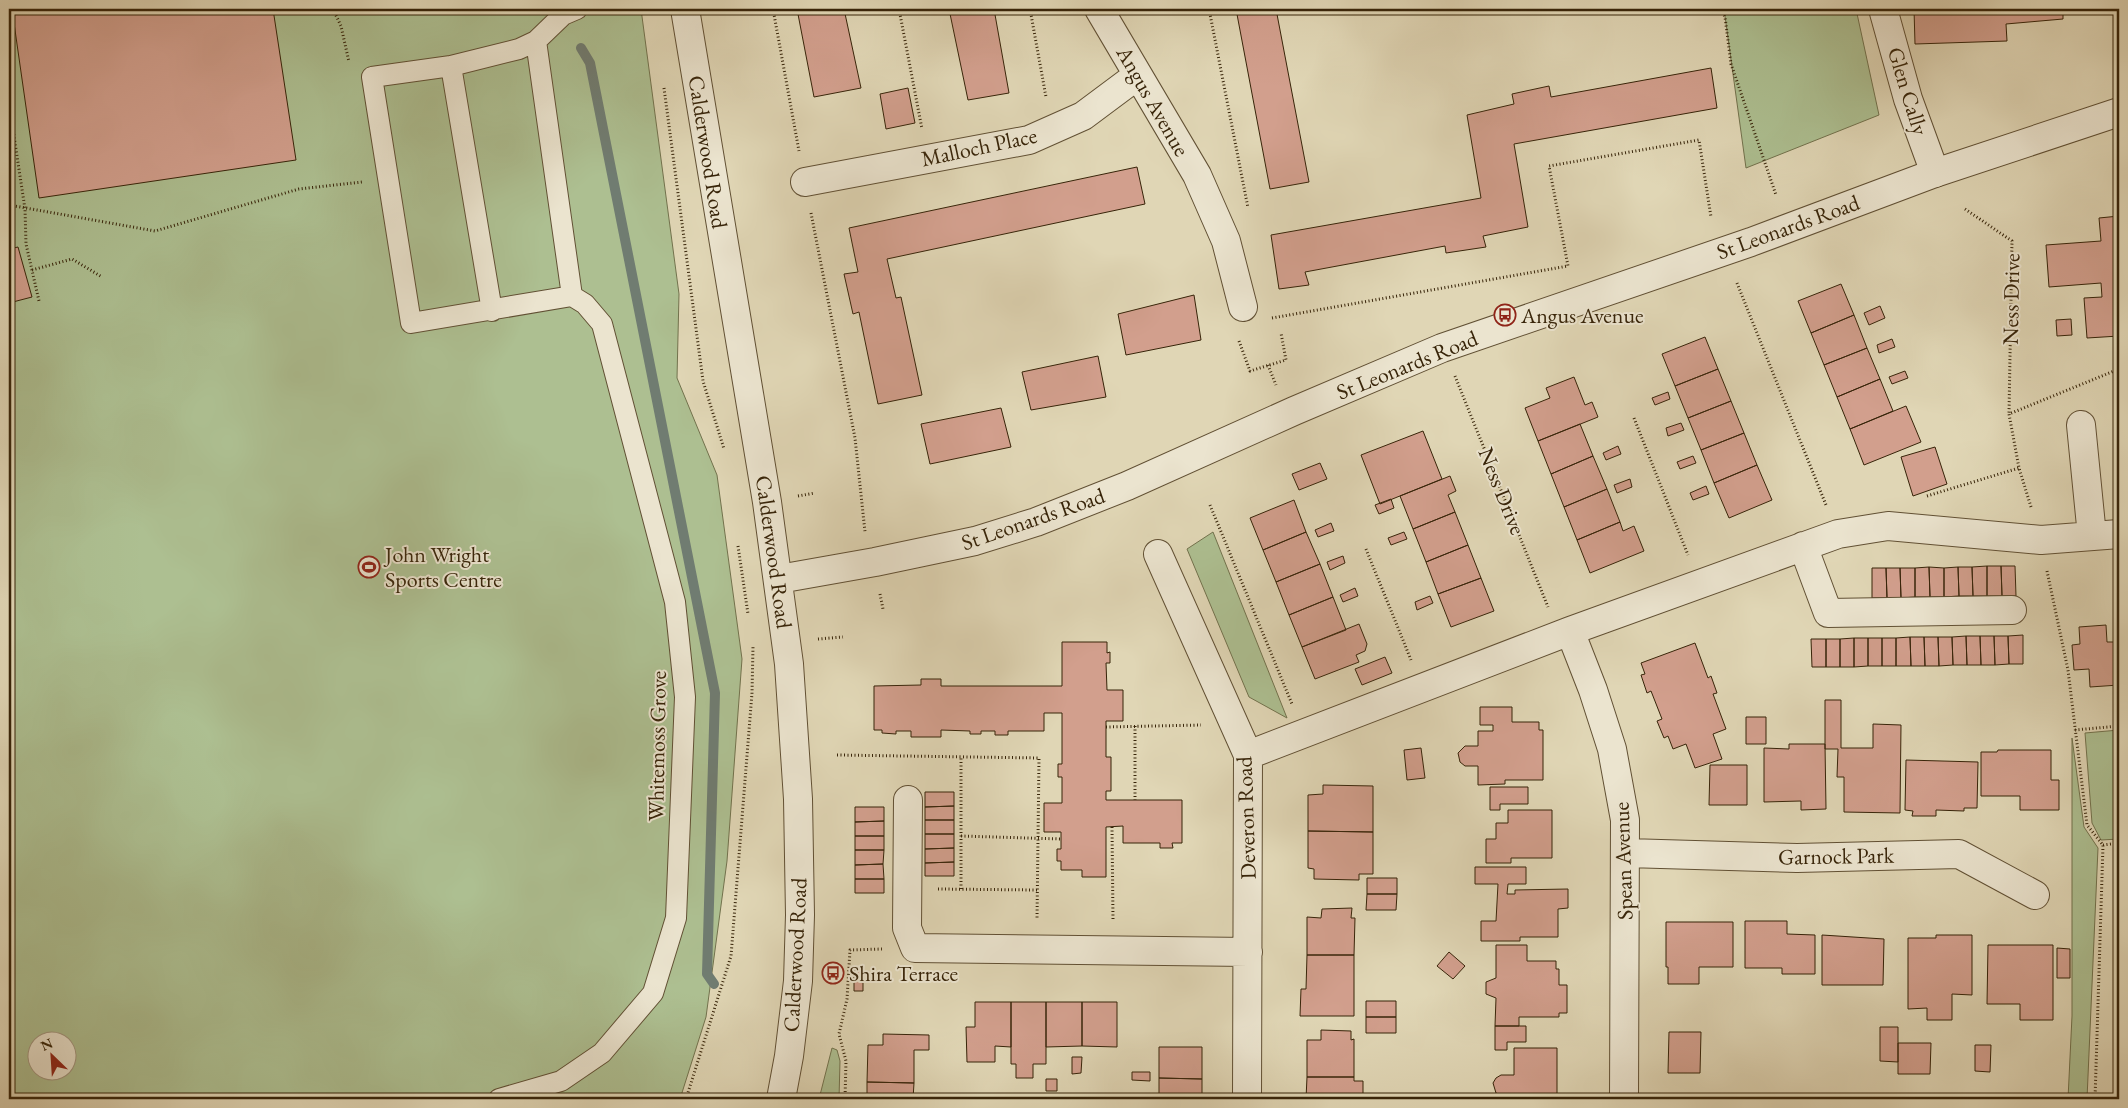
<svg xmlns="http://www.w3.org/2000/svg" width="2128" height="1108" font-family="'EB Garamond',serif">
  <style>
    .green { fill: #adbf91; stroke: #72724d; fill-rule: evenodd }
    .lines { fill: none; stroke-linecap: round; stroke-linejoin: round }
    .stream { stroke: #707c71; stroke-width: 10 }
    .building { fill: #d29f8d; stroke: #372409 }
    .service-casing { stroke: #615034; stroke-width: 22 }
    .minor-casing { stroke: #615034; stroke-width: 30 }
    .tertiary-casing { stroke: #615034; stroke-width: 30 }
    .path { stroke: #372409; stroke-width: 3; stroke-dasharray: 1 2.5; stroke-linecap: butt }
    .service { stroke: #ebe4cf; stroke-width: 20 }
    .minor { stroke: #ebe4cf; stroke-width: 28 }
    .tertiary { stroke: #ebe4cf; stroke-width: 28 }
    .labels { text-anchor: middle; dominant-baseline: central; stroke-width: 4; stroke-linejoin: round; paint-order: stroke }
    .street-label { font-size: 22px; fill: #372409; stroke: #ebe4cf }
    .poi-label { font-size: 22px; fill: #372409; stroke: #ebe4cf; text-anchor: start }
  </style>
  <rect width="100%" height="100%" fill="#e0d6b5"/>
  <filter id="stains"><feTurbulence type="fractalNoise" baseFrequency=".004" numOctaves="4"/><feColorMatrix values="0 0 0 0 .2 0 0 0 0 .09 0 0 0 0 .02 0 0 0 .5 -.17"/></filter>
  <radialGradient id="worn" r=".72"><stop offset=".6" stop-color="#630" stop-opacity="0"/><stop offset="1" stop-color="#630" stop-opacity=".3"/></radialGradient>
  <path class="green" d="M9,9h632l38,285 -2,84 40,97 25,184 -15,202 -21,156 -26,82h-671zM38,1040h30v30h-30z
    M1724,9h132l23,106 -133,53z
    M1213,532l74,186 -38,-21 -62,-148z
    M2119,730v109l-18,1 -9,-17 -7,-90z
    M2072,738l12,89 14,21 -11,251h-19l4,-83z
    M832,1048l5,2 3,11 -1,38h-20z"/>
  <g class="lines">
    <path class="stream" d="M581,48l9,15 125,630 -8,281 7,10"/>
  </g>
  <path class="building" d="M12,9h261l23,151 -257,38z
    M797,9h47l17,79 -47,9z
    M949,9h45l15,84 -41,7z
    M1236,9h40l33,173 -39,7z
    M1914,9h149v10l-57,5 1,17 -92,3z
    M1711,68l6,40 -203,36 14,83 -45,9 3,11 -40,6 -1,-7 -140,26 4,13 -30,4 -8,-54 210,-37 -14,-83 47,-11 -2,-10 37,-8 2,11z
    M908,88l7,35 -29,6 -6,-35z
    M1137,167l8,37 -258,55 9,39 5,-1 21,98 -44,9 -19,-92 -6,2 -9,-40 14,-2 -9,-44z
    M2119,216v120l-32,2 -3,-40 18,-1 -1,-14 -52,4 -3,-42 55,-4 -2,-23z
    M18,247l14,50 -23,6v-54z
    M1841,284l13,31 -43,18 -13,-32z
    M1194,295l7,45 -75,15 -8,-41z
    M1880,306l5,12 -16,7 -5,-12z
    M1854,315l13,33 -43,17 -13,-32z
    M2071,319l1,16 -15,1 -1,-16z
    M1705,337l13,32 -43,17 -13,-32z
    M1892,339l3,8 -16,6 -2,-8z
    M1867,348l13,31 -43,18 -13,-32z
    M1098,356l8,41 -75,13 -9,-38z
    M1718,369l13,32 -43,17 -13,-32z
    M1905,371l3,7 -16,6 -3,-7z
    M1574,377l11,28 7,-3 6,15 -60,24 -13,-33 25,-10 -4,-10z
    M1880,379l13,32 -43,18 -13,-32z
    M1668,392l2,7 -15,6 -3,-7z
    M1731,401l13,32 -43,17 -13,-32z
    M1906,406l15,36 -57,23 -14,-36z
    M1001,408l10,39 -81,17 -9,-40z
    M1681,423l3,7 -16,6 -2,-8z
    M1580,424l13,32 -42,18 -13,-33z
    M1423,431l19,48 -62,25 -19,-49z
    M1744,433l13,32 -43,18 -13,-33z
    M1618,446l3,8 -15,6 -3,-7z
    M1935,447l12,37 -34,12 -12,-39z
    M1593,456l14,33 -43,18 -13,-33z
    M1693,456l3,7 -16,6 -3,-7z
    M1320,463l7,16 -28,11 -7,-16z
    M1757,465l15,35 -43,18 -15,-35z
    M1450,476l6,15 -8,4 7,17 -42,17 -13,-33z
    M1630,479l2,8 -15,6 -3,-8z
    M1706,486l3,8 -16,6 -3,-7z
    M1607,489l13,33 -43,18 -13,-33z
    M1391,499l3,9 -15,6 -4,-9z
    M1294,500l12,32 -43,18 -13,-32z
    M1455,512l13,33 -42,17 -13,-33z
    M1620,522l3,9 11,-5 10,25 -54,22 -13,-33z
    M1331,523l3,8 -16,6 -3,-7z
    M1306,532l14,32 -44,18 -13,-32z
    M1404,532l3,7 -16,6 -3,-7z
    M1468,545l13,33 -43,16 -12,-32z
    M1343,556l2,7 -15,7 -3,-8z
    M1320,564l13,33 -44,18 -13,-33z
    M1987,566h14l1,30h-15z
    M1987,566v30h-14l-1,-29z
    M2001,566h14l1,30h-14z
    M1929,567l15,1v29h-14z
    M1929,567l1,30h-15v-29z
    M1958,567h14l1,29h-14z
    M1958,567l1,29 -15,1v-29z
    M1872,568h14l1,30h-15z
    M1886,568h14l1,30h-14z
    M1900,568h15v29l-14,1z
    M1481,578l13,33 -43,16 -13,-33z
    M1355,588l3,8 -15,6 -3,-7z
    M1430,596l3,7 -16,7 -2,-8z
    M1333,597l13,33 -44,17 -13,-32z
    M1359,624l8,20 -2,7 -9,4 3,7 -44,17 -13,-32z
    M2106,625l1,17h10l2,43 -29,2 -1,-18 -15,1 -2,-25 8,-1 -1,-17z
    M2023,635v29h-14l-1,-28z
    M1966,636h14l1,29h-14z
    M1966,636l1,29h-14l-1,-28z
    M1980,636h14l1,29h-14z
    M1994,636h14l1,28 -14,1z
    M1910,637h14l1,29h-14z
    M1910,637l1,29h-15v-28z
    M1924,637h14l1,29h-14z
    M1938,637h14l1,28 -14,1z
    M1854,638h14v28l-14,1z
    M1854,638v29h-14v-28z
    M1868,638h14v28h-14z
    M1882,638h14v28h-14z
    M1811,639h15v28h-14z
    M1826,639h14v28h-14z
    M2119,641v31l-2,-30z
    M1062,642h45v11l3,-1v11h-4l1,27h16v31h-17v36h5v34h-5v9h76v43h-10l1,5h-13v-5h-37v-17l-17,1v50h-24v-7h-21v-9h-4v-12h4v-17h-17v-29h18v-26h-4v-13h4v-51h-18v18h-36v4h-13v-4h-14v3h-11v-3l-29,-1v7h-30v-6h-15v3l-14,-1v-3h-8v-44l47,-1v-6h20v7h121z
    M1695,643l13,35 3,-2 6,17 -4,1 13,35 -13,5 9,25 -27,9 -9,-24 -13,5 -5,-13 -4,2 -7,-17 5,-2 -11,-28 -4,2 -6,-18 4,-1 -4,-11z
    M1385,657l7,16 -30,12 -7,-16z
    M1825,700h16v48h32v-24l28,1 -1,88 -56,-1v-35h-7l1,-28h-13z
    M1480,707h32v15h27v8h4v50h-38v4l-27,1v-19h-13l-5,-4 -2,-9 7,-7h13v-15h15v-6h-13z
    M1746,717h20v27h-20z
    M1789,744h36l1,65 -25,1v-9l-37,1v-54l25,1z
    M1421,748l4,30 -18,2 -3,-30z
    M1998,750h53v30h8v30h-39v-14h-39v-44h16z
    M1906,760l72,2 -1,46h-13v3l-28,-1v6h-24l1,-5 -8,-1z
    M1710,765h37v40h-38z
    M1323,785l50,1v46l-65,-1v-36l15,-1z
    M1490,787h38v17h-28v6h-10z
    M925,792h29v14l-29,1z
    M954,806v14h-29v-13z
    M855,807h29v14l-29,1z
    M1508,810h44v48h-41v5h-25v-24h10v-16h12z
    M925,820h29v14h-29z
    M884,821v15h-29v-14z
    M1308,831l65,1v42h-14v6l-45,-1v-10l-6,-1z
    M925,834h29v14l-29,1z
    M855,836h29v14h-29z
    M954,848v14l-29,1v-14z
    M855,850h29l-1,14 -28,1z
    M954,862v14h-29v-13z
    M883,864l1,15h-29v-14z
    M1475,867h51v17h-18l-1,10h8v-4l53,-1v19l-10,1v28h-38v4h-39v-20h15l2,-37h-23z
    M1367,878h30v16h-30z
    M855,879h29v14h-29z
    M1367,894h30l-1,16h-30z
    M1352,908l-1,10h4l-1,37h-47v-38l14,1 1,-9z
    M1745,921h42v13l28,1v39h-33v-6h-37z
    M1666,922h67v45h-34v17h-31v-17h-2z
    M1822,935l62,4 -1,46h-61z
    M1936,935h36v60l-20,-1v26h-25v-12l-19,1v-71h28z
    M1496,945h31v16h29v8h3v16h8v28h-8v4h-40v9h-24l1,-28 -10,-4v-12l10,-4z
    M1988,945h65v75h-33v-16h-33z
    M2057,948l13,1v29h-13z
    M1449,952l16,14 -12,13 -16,-13z
    M1307,955h47v61h-54l1,-27h5z
    M854,971h9v20h-9z
    M1366,1001h30v16h-30z
    M975,1002h36v45l-16,-1v16h-28l-1,-35h9z
    M1011,1002h35v62h-13v14h-17v-14h-5z
    M1046,1002h36v44l-36,1z
    M1082,1002h35v45l-35,-1z
    M1366,1017h30v16h-30z
    M1495,1026h31v16h-19v8h-12z
    M1880,1027h18v35l-18,-1z
    M1321,1030l30,1v9l3,-1v38h-47v-37h14z
    M1669,1032h32l-1,41h-32z
    M883,1034l46,1v15h-15v33l-47,-1 1,-37h15z
    M1898,1043h33l-1,31h-32z
    M1975,1045h16l-1,27 -15,-1z
    M1159,1047h43v32l-43,-1z
    M1514,1048h43v48h-56l-5,-3 -3,-10 3,-5 5,-3h13z
    M1072,1057h10l-1,16 -9,1z
    M1132,1072h18v9l-18,-1z
    M1307,1077h47v4h9v17l-57,1z
    M1159,1078l43,1v20h-43z
    M1046,1079h11v12h-11z
    M867,1082l47,1 -1,16h-46z"/>
  <g class="lines">
    <g class="service-casing">
      <path id="service" d="M536,41l36,255 -161,27 -39,-246 79,-11 68,-17 17,-8 27,-26 14,-6
        M451,66l41,245
        M499,1099l62,-18 41,-28 51,-60 23,-75 9,-221 -10,-95 -73,-278 -17,-20 -13,-8"/>
    </g>
    <g class="minor-casing">
      <path id="minor" d="M1099,9l98,166 29,66 17,66
        M1883,9l25,90 27,74
        M805,182l224,-42 54,-24 55,-41
        M2081,425l11,111
        M1803,546l25,67 184,-3
        M1158,554l90,201 -1,344
        M1570,631l23,59 19,59 13,71 -1,279
        M1248,755l322,-124 268,-97 50,-8 153,14 78,-6
        M908,800l-1,128 8,20 333,4
        M1627,853l170,5 162,-4 76,41"/>
    </g>
    <g class="tertiary-casing">
      <path id="tertiary" d="M685,9l82,493 22,162 9,135 2,116 -2,66 -9,75 -8,43
        M779,579l96,-17 100,-21 61,-19 91,-36 167,-75 148,-63 309,-106 184,-69 184,-61"/>
    </g>
    <path class="path" d="M333,9l8,17 8,36
      M773,9l26,142
      M899,9l23,120
      M1030,9l16,88
      M1209,9l39,199
      M1721,9l4,8 6,47 45,131
      M664,88l39,293 21,68
      M9,103l16,106 1,35 13,57
      M9,205l146,26 144,-42 63,-7
      M1965,209l47,32 -3,173
      M811,213l44,225 10,94
      M32,270l40,-11 30,18
      M1737,283l89,222
      M1272,318l296,-52 -19,-100 150,-26 12,77
      M1239,341l11,30 36,-11 -5,-27
      M1268,365l8,20
      M1455,376l93,231
      M1634,418l54,137
      M798,496l17,-3
      M1927,496l92,-28
      M1210,505l82,199
      M2031,507l-12,-39 -10,-54 110,-45
      M738,546l10,68
      M1366,549l45,111
      M2047,571l21,99 19,155 16,20 -8,254
      M880,594l3,15
      M818,639l25,-2
      M1135,726v74
      M1106,727l95,-2
      M2075,730l44,-4
      M837,755l202,3 -2,161
      M1112,827l1,92
      M961,836l100,3
      M2103,845l16,-2
      M938,889l99,1
      M961,889v-131
      M686,1099l45,-143 21,-263 1,-46
      M845,1099l1,-38 -7,-27 8,-35 3,-49 32,-1"/>
    <use href="#service" class="service"/>
    <use href="#minor" class="minor"/>
    <use href="#tertiary" class="tertiary"/>
  </g>
  <defs>
    <g id="bus-ring" transform="scale(1.125)"><circle r="9.5" fill="#ebe4cf" stroke="#8f2418" stroke-width="1.5"/><path d="M-5-6H5V4H4V6H2V4H-2V6H-4V4H-5ZM-3.5-4V0h7V-4ZM-3.5 1.2v1.5H-2V1.2ZM2 1.2v1.5H3.5V1.2Z" fill="#8f2418"/></g>
    <g id="stadium-ring" transform="scale(1.125)"><circle r="9.5" fill="#ebe4cf" stroke="#8f2418" stroke-width="1.5"/><path d="M0-5a6.5 5 0 1 0 0 10a6.5 5 0 1 0 0-10ZM-3.5-1.8h7v3.6h-7Z" fill="#8f2418"/></g>
  </defs>
  <g fill-rule="evenodd">
    <use href="#bus-ring" x="1505" y="315"/>
    <use href="#stadium-ring" x="369" y="567"/>
    <use href="#bus-ring" x="833" y="973"/>
  </g>
  <g class="labels">
    <g class="street-label">
      <text transform="translate(1908 91) rotate(73)">Glen Cally</text>
      <text transform="translate(1153 101) rotate(60)">Angus Avenue</text>
      <text transform="translate(979 147) rotate(-12)">Malloch Place</text>
      <text transform="translate(708 152) rotate(81)">Calderwood Road</text>
      <text transform="translate(1788 227) rotate(-20)">St Leonards Road</text>
      <text transform="translate(2011 299) rotate(-89)">Ness Drive</text>
      <text transform="translate(1407 365) rotate(-22)">St Leonards Road</text>
      <text transform="translate(1502 491) rotate(68)">Ness Drive</text>
      <text transform="translate(1033 519) rotate(-19)">St Leonards Road</text>
      <text transform="translate(774 552) rotate(82)">Calderwood Road</text>
      <text transform="translate(657 746) rotate(-89)">Whitemoss Grove</text>
      <text transform="translate(1246 818) rotate(-92)">Deveron Road</text>
      <text transform="translate(1836 856) rotate(-1)">Garnock Park</text>
      <text transform="translate(1623 861) rotate(-92)">Spean Avenue</text>
      <text transform="translate(795 955) rotate(-87)">Calderwood Road</text>
    </g>
    <g class="poi-label">
      <text x="1521" y="315">Angus Avenue</text>
      <text x="385" y="554">John Wright<tspan x="385" dy="25">Sports Centre</tspan></text>
      <text x="849" y="973">Shira Terrace</text>
    </g>
  </g>
  <rect width="2128" height="1108" fill="none" stroke="#e0d6b5" stroke-width="30"/>
  <rect x="10" y="10" width="2108" height="1088" fill="none" stroke="#372409" stroke-width="2.5"/>
  <rect x="15" y="15" width="2098" height="1078" fill="none" stroke="#372409"/>
  <g transform="translate(52 1056) rotate(335)"><circle r="24" fill="#ebe4cf" stroke="#a39780"/>
  <path d="M0-4L9 19L0 12L-9 19Z" fill="#8f2418"/>
  <text y="-8" font-size="14" font-weight="bold" text-anchor="middle" fill="#372409">N</text>
  </g>
  <rect width="100%" height="100%" filter="url(#stains)"/>
  <rect width="100%" height="100%" fill="url(#worn)"/>
</svg>
